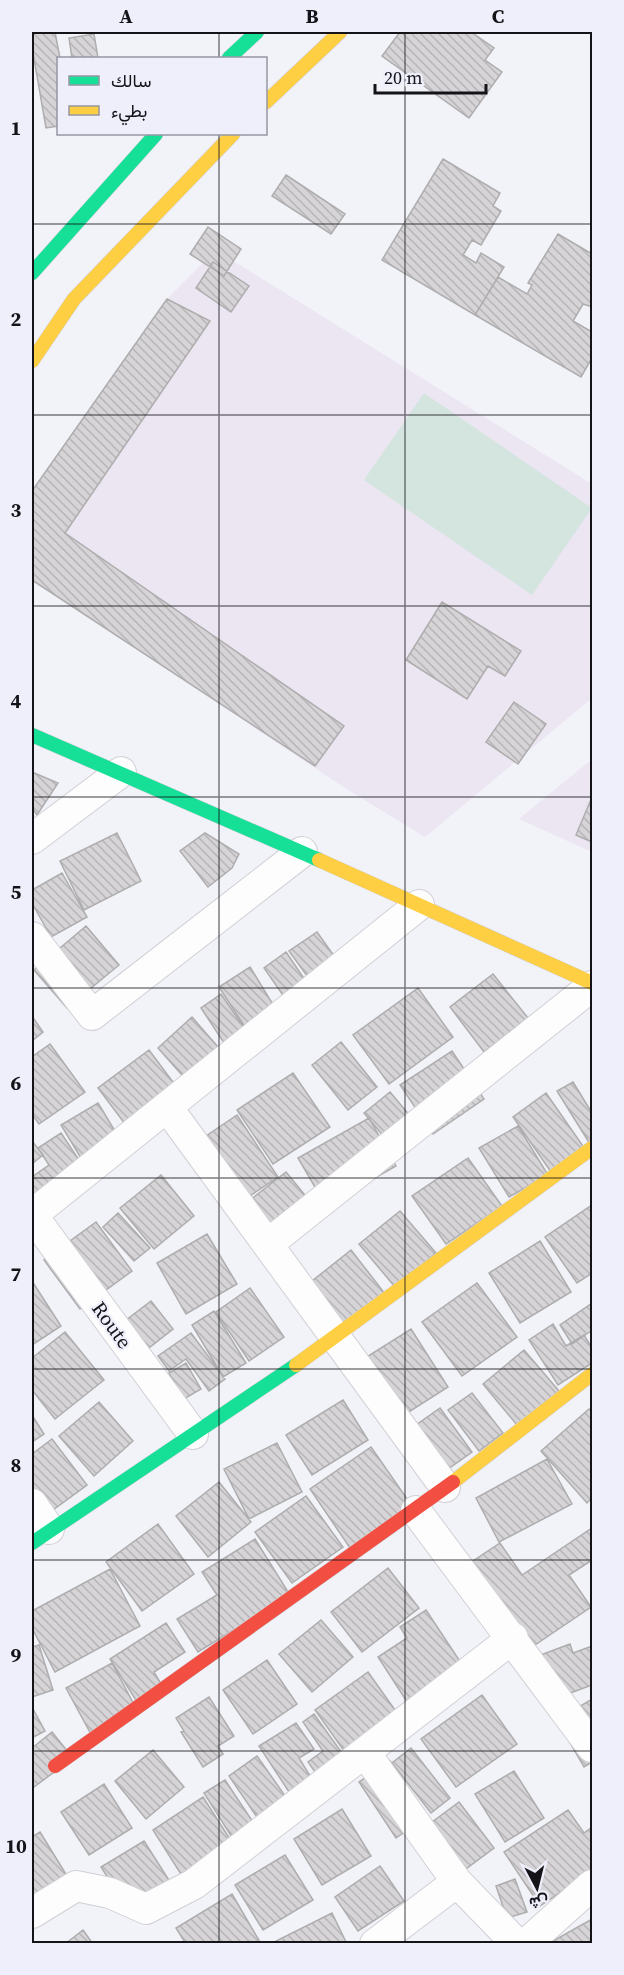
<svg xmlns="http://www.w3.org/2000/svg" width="624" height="1975" font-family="'Source Serif 4',Vazirmatn,serif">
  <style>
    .education { fill: #ece5f2 }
    .pitch { fill: #d4e5e0 }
    .building { fill: url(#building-back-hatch); stroke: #aeadae; stroke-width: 1.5 }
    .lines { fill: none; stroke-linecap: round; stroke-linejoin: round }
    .street-casing { stroke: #d0d0d5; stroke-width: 32 }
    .fast-casing { stroke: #d0d0d5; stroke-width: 15 }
    .slow-casing { stroke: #d0d0d5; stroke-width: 15 }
    .jam-casing { stroke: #d0d0d5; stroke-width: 15 }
    .street { stroke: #fdfdfe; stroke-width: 30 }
    .fast { stroke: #16e098; stroke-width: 14 }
    .slow { stroke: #ffcf43; stroke-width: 14 }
    .jam { stroke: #f24e42; stroke-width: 14 }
    .grid { fill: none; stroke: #131318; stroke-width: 1.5; stroke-opacity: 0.55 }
    .labels { text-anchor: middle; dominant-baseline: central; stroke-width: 4.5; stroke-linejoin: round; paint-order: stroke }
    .street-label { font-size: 20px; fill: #131318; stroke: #efeffc }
    .neatline { fill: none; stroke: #131318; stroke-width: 2 }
    .grid-label { font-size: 20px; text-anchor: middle; font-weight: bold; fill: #131318 }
  </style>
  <defs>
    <pattern id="building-back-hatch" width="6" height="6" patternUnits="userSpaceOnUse" patternTransform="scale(1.5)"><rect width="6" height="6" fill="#d6d4d6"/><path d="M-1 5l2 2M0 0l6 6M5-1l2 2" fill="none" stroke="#b7b5b7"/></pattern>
  </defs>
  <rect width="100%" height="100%" fill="#f2f2f9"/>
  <path class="education" d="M216,250l376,234v214l-167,139 -80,-49 -313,-208v-89l135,-192z
    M592,759v93l-73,-33z"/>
  <path class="pitch" d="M424,393l168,115 -60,87 -168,-115z"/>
  <path class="building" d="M32,32h23l5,26 -2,68 -12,2 -14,-81z
    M400,32h71l23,16 -9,12 17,12 -33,46 -87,-62z
    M94,34l4,24h-26l-3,-20z
    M443,159l57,34 -7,13 8,5 -20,34 -9,-5 -9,15 13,8 5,-10 23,14 -29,48 -93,-55z
    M286,175l59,39 -14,20 -59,-38z
    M208,227l33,22 -17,27 -34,-22z
    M558,234l34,20v53l-9,-3 -10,17 19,11v26l-11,19 -106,-62 23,-38 29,17 5,-9 -4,-2z
    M213,262l36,24 -18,26 -35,-24z
    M167,299l43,22 -145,212 279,193 -29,40 -283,-186v-89z
    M442,602l79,49 -16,25 -17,-10 -21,33 -61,-39z
    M514,702l32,22 -28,40 -32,-22z
    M32,772l26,11 -21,32 -5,-7z
    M592,797v45l-16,-7z
    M117,833l24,48 -57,29 -24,-49z
    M205,833l34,21 -7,14 -24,19 -28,-36z
    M62,873l25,44 -36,20 -19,-34v-13z
    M86,926l33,39 -52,43 -33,-38z
    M317,932l30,42 -27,20 -31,-43z
    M286,952l30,44 -22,15 -30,-43z
    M250,967l27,44 -30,19 -28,-43z
    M493,974l35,44 -44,34 -34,-45z
    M418,988l35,49 -64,47 -36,-49z
    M221,994l34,50 -21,14 -33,-50z
    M32,1016l11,16 -11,9z
    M192,1017l39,45 -34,30 -39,-44z
    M341,1042l36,45 -29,23 -36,-45z
    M50,1044l35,48 -46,32 -7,-10v-57z
    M149,1050l33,44 -51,38 -33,-44z
    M452,1051l32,48 -51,35 -33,-49z
    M293,1073l37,54 -57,37 -36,-54z
    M573,1082l19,31v29l-2,2 -33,-53z
    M390,1092l37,44 -26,21 -37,-44z
    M546,1093l39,56 -34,23 -38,-55z
    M98,1103l29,48 -37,22 -29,-48z
    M237,1115l41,62 -49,33 -42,-61z
    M369,1118l27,48 -70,40 -28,-48z
    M518,1126l30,49 -39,22 -30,-49z
    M61,1133l30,45 -59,38v-39l17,-12 -11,-17z
    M32,1141l11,14 -11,9z
    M468,1158l34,48 -56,38 -34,-48z
    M286,1172l36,44 -45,36 -36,-45z
    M161,1175l33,41 -40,33 -34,-41z
    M592,1205v68l-15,10 -32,-46z
    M400,1211l36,42 -41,34 -36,-43z
    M118,1213l32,35 -16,13 -31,-34z
    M96,1222l36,49 -52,38 -36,-49z
    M207,1234l30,50 -51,30 -29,-51z
    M540,1241l31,51 -51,31 -31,-50z
    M351,1250l35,45 -50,38 -34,-44z
    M32,1281l29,45 -29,19z
    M477,1283l40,54 -55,39 -40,-54z
    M250,1288l34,49 -35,24 -33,-49z
    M151,1301l22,28 -47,37 -22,-29z
    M591,1304l1,29 -1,-2 -19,13 -12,-19z
    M214,1311l32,52 -23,14 -31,-52z
    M553,1324l13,22 18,-11 8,13v15l-34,22 -29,-45z
    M411,1329l37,58 -58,37 -36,-59z
    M65,1332l39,48 -49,39 -23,-29v-32z
    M191,1333l34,46 -16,12 -23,-32 -17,12 -11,-15z
    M524,1350l35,41 -42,34 -34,-41z
    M186,1363l15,26 -17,10 -15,-26z
    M472,1393l31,40 -24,18 -31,-41z
    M343,1400l25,40 -56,35 -26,-40z
    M99,1402l34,39 -39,35 -35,-40z
    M440,1408l32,44 -38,27 -32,-44z
    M589,1409l3,3v86l-5,5 -46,-52z
    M32,1415l12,19 -12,8z
    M52,1439l35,46 -49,36 -6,-9v-58z
    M277,1443l25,49 -53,27 -25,-50z
    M371,1447l41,59 -62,42 -40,-59z
    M547,1459l25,45 -73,38 -23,-44z
    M219,1482l32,40 -43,35 -32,-41z
    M306,1496l37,51 -51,36 -37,-51z
    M158,1524l36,50 -52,37 -36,-49z
    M592,1528v32l-23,15 22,32 -62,42 -59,-86 30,-20 22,32z
    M255,1539l35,56 -92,57 -21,-33 40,-24 -15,-23z
    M388,1568l31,40 -57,44 -31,-40z
    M110,1569l30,57 -85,46 -23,-44v-17z
    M426,1610l41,62 -56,36 -33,-51 29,-19 -7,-11z
    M321,1620l32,37 -41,35 -33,-38z
    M166,1623l19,29 -31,20 10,17 -25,16 -29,-46z
    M570,1644l3,9 19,-7v39l-46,17 -16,-43z
    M39,1645l14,45 -21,7v-50z
    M267,1660l30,44 -44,30 -30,-44z
    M112,1663l26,49 -46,24 -26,-48z
    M368,1672l32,45 -53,38 -32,-45z
    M482,1695l35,49 -61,43 -35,-48z
    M209,1697l25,39 -16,10 5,8 -20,13 -22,-35 3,-1 -8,-13z
    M592,1699v63l-8,5 -27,-47z
    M33,1709l12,22 -13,7v-28z
    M314,1714l33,46 -27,19 -12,-17 15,-11 -20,-29z
    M296,1723l18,26 -15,9 16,26 -22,14 -34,-52z
    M52,1732l21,26 -39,29 -2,-3v-36z
    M411,1748l39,50 -19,15 -39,-50z
    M153,1750l31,37 -38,32 -31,-38z
    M257,1756l31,44 -29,20 -30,-44z
    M390,1761l36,56 -30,21 -37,-56z
    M514,1771l30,47 -39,24 -30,-48z
    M225,1780l30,45 -22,14 -29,-46z
    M104,1784l28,44 -43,27 -28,-43z
    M203,1797l32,50 -51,32 -31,-49z
    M459,1802l35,46 -47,35 -35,-46z
    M342,1809l29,47 -49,29 -28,-46z
    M568,1810l16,23 8,-6v44l-52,35 -36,-54z
    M40,1832l32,52 -40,24v-71z
    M144,1841l30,47 -42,27 -31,-48z
    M285,1855l28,45 -50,30 -28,-45z
    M380,1866l24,35 -46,30 -23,-34z
    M515,1879l12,33 -20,6 -11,-32z
    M232,1894l28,48 -74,2 -10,-16z
    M332,1913l15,31h-72l-1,-2z
    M592,1919v25h-37l-2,-3z
    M83,1930l10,14h-28z"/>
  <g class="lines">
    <g class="street-casing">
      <path id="street" d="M32,839l89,-67
        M32,937l60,78 210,-163
        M167,1107l278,380
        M32,1215l387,-310
        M32,1215l161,219
        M268,1244l324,-258
        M32,1504l17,25
        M416,1511l176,236
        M366,1754l91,128 60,62
        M32,1913l44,-27 34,7 36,16 48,-25 319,-246
        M375,1944l82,-62
        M526,1944l66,-59"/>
    </g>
    <g class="fast-casing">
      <path id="fast" d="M229,58l28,-26
        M32,273l124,-139
        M32,735l287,125
        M32,1543l264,-178"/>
    </g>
    <g class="slow-casing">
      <path id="slow" d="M266,102l74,-70
        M32,361l42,-62 159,-165
        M319,860l273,123
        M296,1365l296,-217
        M453,1482l139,-108"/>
    </g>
    <g class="jam-casing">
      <path id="jam" d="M55,1766l398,-284"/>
    </g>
    <use href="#street" class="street"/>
    <use href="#fast" class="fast"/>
    <use href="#slow" class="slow"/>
    <use href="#jam" class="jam"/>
  </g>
  <path class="grid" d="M219,32v26M405,32v1912M219,134v1810M32,224h560M32,415h560M32,606h560M32,797h560M32,988h560M32,1178h560M32,1369h560M32,1560h560M32,1751h560"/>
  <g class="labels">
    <g class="street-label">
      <text transform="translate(112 1325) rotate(54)">Route</text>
    </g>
  </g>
  <rect width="624" height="1975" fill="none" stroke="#efeffc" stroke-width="66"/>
  <rect x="57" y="57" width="210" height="78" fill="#efeffc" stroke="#9797a1" stroke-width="1.5"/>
  <rect x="69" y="76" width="30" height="9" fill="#16e098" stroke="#9797a1" stroke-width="1.5"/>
  <text x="111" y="87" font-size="18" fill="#131318">سالك</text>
  <rect x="69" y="106" width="30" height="9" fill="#ffcf43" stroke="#9797a1" stroke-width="1.5"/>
  <text x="111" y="117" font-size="18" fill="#131318">بطيء</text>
  <g transform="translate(537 1888) rotate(173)" stroke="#efeffc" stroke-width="4.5" paint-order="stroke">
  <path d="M0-4.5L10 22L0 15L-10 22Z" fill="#131318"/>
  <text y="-9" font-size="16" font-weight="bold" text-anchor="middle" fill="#131318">ش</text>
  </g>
  <path d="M375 84v9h111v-9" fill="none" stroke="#131318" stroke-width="3"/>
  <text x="384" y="84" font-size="18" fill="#131318" stroke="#efeffc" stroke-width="4.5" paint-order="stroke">20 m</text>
  <rect x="33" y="33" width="558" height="1909" class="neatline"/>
  <g class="grid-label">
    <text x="126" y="23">A</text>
    <text x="312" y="23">B</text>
    <text x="498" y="23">C</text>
    <text x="16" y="135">1</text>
    <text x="16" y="326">2</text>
    <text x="16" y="517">3</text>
    <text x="16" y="708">4</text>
    <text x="16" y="899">5</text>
    <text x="16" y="1090">6</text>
    <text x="16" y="1281">7</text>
    <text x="16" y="1472">8</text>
    <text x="16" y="1662">9</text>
    <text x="16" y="1853">10</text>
  </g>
</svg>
